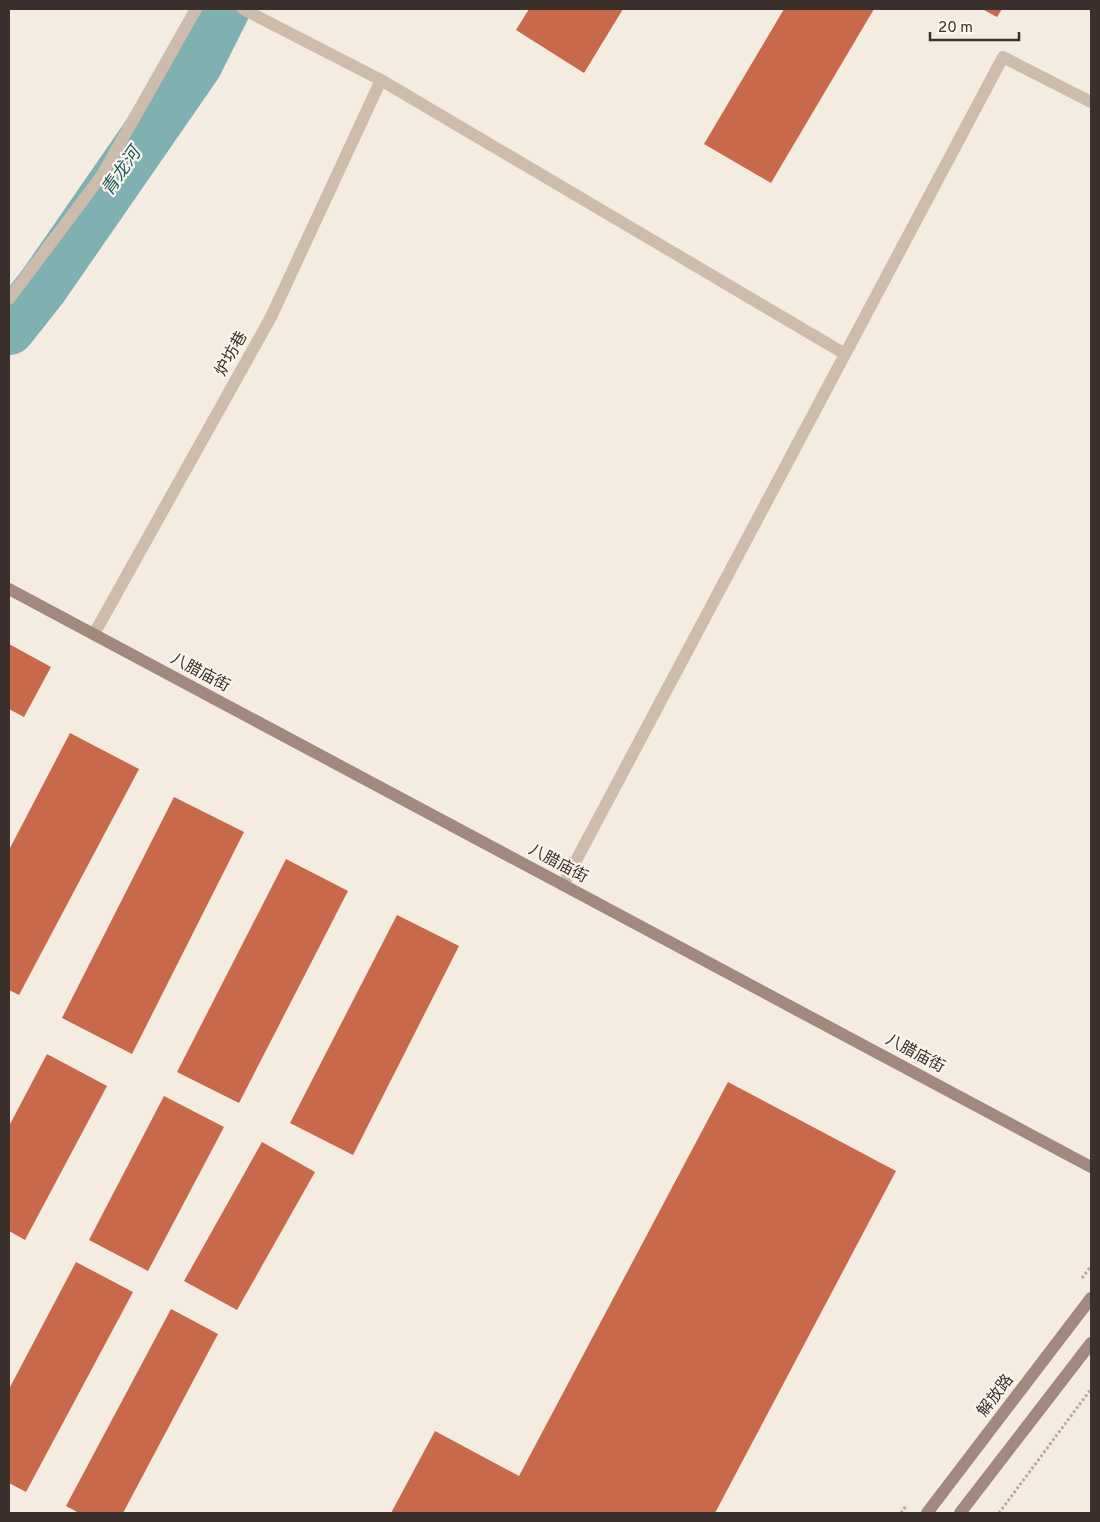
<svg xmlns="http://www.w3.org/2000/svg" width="1100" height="1522" font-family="Overpass,'Noto Sans SC',sans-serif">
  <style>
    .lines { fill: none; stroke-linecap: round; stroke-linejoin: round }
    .river { stroke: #7fb0b2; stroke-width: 52 }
    .building { fill: #c8694b }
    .path { stroke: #b9a596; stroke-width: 3; stroke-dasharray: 2.5 2.5; stroke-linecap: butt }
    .lane { stroke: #cdbbac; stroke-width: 12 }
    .street { stroke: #cdbbac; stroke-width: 12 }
    .secondary { stroke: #a18a7d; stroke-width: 12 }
    .labels { text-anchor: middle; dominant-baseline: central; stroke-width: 4.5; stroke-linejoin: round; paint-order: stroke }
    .street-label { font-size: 16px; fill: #3b302b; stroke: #fbf5ee }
    .water-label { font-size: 18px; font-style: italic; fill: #1f5a5e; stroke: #fbf5ee }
  </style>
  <rect width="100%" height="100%" fill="#f4ebe1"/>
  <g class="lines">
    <path class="river" d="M9,329l34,-43 153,-221 28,-56"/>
  </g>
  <path class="building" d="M529,9h94l-39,64 -68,-43z
    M784,9h90l-103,174 -67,-39z
    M982,9h20l-5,8z
    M9,644l42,23 -27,50 -15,-8z
    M70,733l69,36 -120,226 -10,-5v-140z
    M174,797l70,35 -112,222 -70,-36z
    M286,859l62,32 -109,212 -62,-31z
    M397,915l62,31 -106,209 -63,-32z
    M47,1054l60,32 -82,154 -16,-9v-105z
    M728,1082l168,89 -181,342h-324l44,-82 84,45z
    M164,1096l60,31 -76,144 -59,-31z
    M262,1142l53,30 -78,138 -53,-29z
    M76,1262l57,30 -107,200 -17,-9v-94z
    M171,1309l47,25 -95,179h-44l-13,-7z"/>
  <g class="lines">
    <path class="path" d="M1082,1278l9,-12
      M901,1513l5,-7
      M999,1513l92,-124"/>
    <path class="lane" d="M243,9l138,71 464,274
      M9,299l93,-124 94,-166
      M94,634l177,-317 110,-237"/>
    <path class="street" d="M563,885l440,-828 88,45"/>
    <path class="secondary" d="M9,589l1082,578
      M927,1513l164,-215
      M960,1513l131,-170"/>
  </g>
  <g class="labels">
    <g class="street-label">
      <text transform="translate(232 354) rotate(-61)">炉坊巷</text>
      <text transform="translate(200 673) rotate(28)">八腊庙街</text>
      <text transform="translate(558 864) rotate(28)">八腊庙街</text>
      <text transform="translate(915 1054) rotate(28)">八腊庙街</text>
      <text transform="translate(996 1396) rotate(-53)">解放路</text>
    </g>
    <g class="water-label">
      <text transform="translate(122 172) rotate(-55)">青龙河</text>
    </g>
  </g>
  <rect width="1100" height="1522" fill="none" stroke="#3b302b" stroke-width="20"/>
  <path d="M930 32v8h89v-8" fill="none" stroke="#3b302b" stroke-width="2.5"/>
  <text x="938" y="32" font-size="15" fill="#3b302b" stroke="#fbf5ee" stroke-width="4" paint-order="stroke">20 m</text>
</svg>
